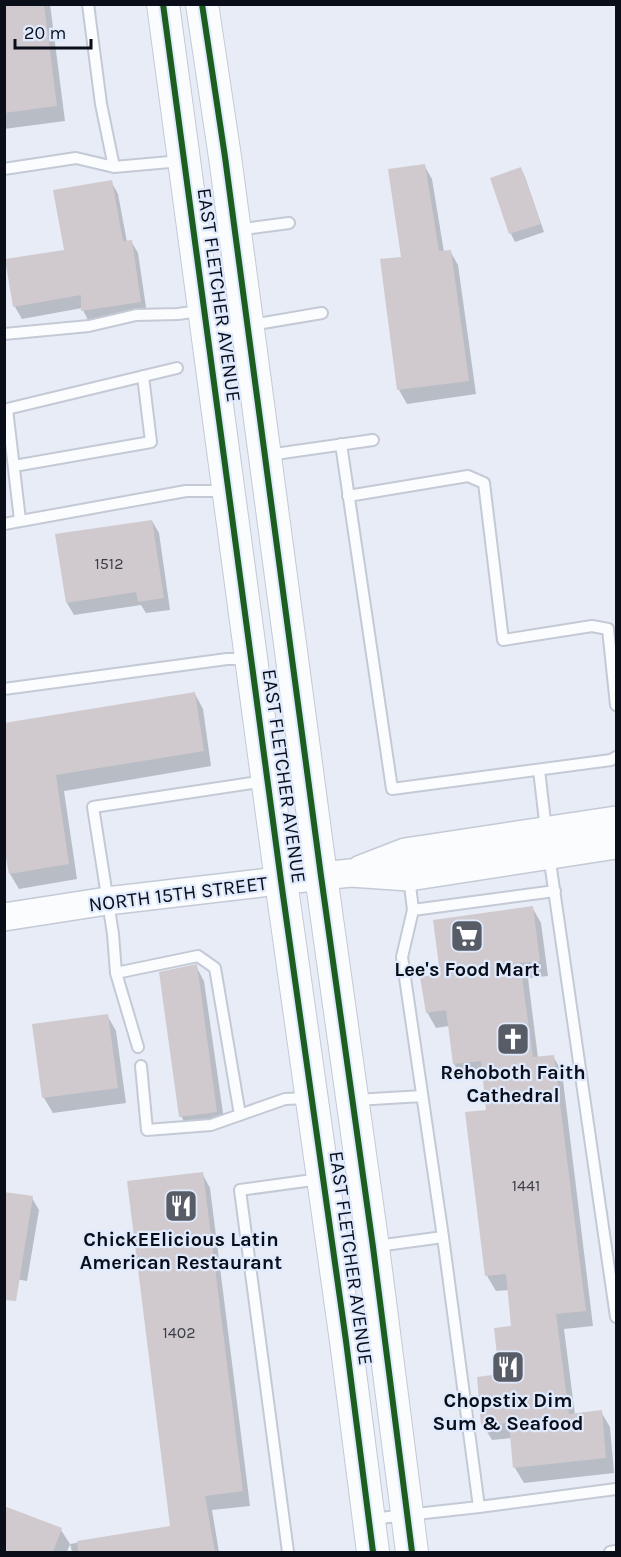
<svg xmlns="http://www.w3.org/2000/svg" width="621" height="1557" font-family="Karla,sans-serif">
  <style>
    .shadow { fill: #0003 }
    .building { fill: #d0cace }
    .lines { fill: none; stroke-linecap: round; stroke-linejoin: round }
    .service-casing { stroke: #c4cad5; stroke-width: 14 }
    .tertiary-casing { stroke: #c4cad5; stroke-width: 30 }
    .secondary-casing { stroke: #c4cad5; stroke-width: 34 }
    .service { stroke: #fbfcfe; stroke-width: 10 }
    .tertiary { stroke: #fbfcfe; stroke-width: 27 }
    .secondary { stroke: #fbfcfe; stroke-width: 32 }
    .cycleway-casing { stroke: #e0eafe; stroke-width: 10 }
    .cycleway { stroke: #1b5e20; stroke-width: 6 }
    .labels { text-anchor: middle; dominant-baseline: central; stroke-width: 4.5; stroke-linejoin: round; paint-order: stroke }
    .number-label { font-size: 16px; fill: #3b3d46 }
    .street-label { font-size: 20px; fill: #090e18; stroke: #e0eafe }
    .poi-label { font-size: 20px; font-weight: bold; fill: #090e18; stroke: #e0eafe }
  </style>
  <rect width="100%" height="100%" fill="#e7ecf7"/>
  <path class="shadow" d="M4,4h46l15,117 -61,8z
    M424,165l8,14 12,73 6,-1 8,14 18,129 -69,10 -8,-14 4,-132z
    M521,169l4,8 19,55 -29,10 -4,-8 -19,-56z
    M111,181l7,13 9,48 4,-1 7,12 9,61 -58,8 -7,-14 -60,11 -7,-12 51,-56z
    M152,521l7,12 11,77 -24,3 -5,-8 -67,10 -7,-12z
    M195,694l8,15 8,57 -147,25 13,88 -58,10 -9,-15 -6,-36v-114z
    M532,907l9,16 7,53 -20,2 10,80 15,-2 9,16 31,254 -29,3 11,86 26,-3 9,15 4,46 -90,10 -9,-15 -3,-30 -20,2 -9,-15 17,-50 13,-48 -4,-37 -13,1 -9,-15v-165l-3,-35 -21,3 -9,-15 -5,-38 -13,2 -9,-16 15,-37z
    M196,966l8,15 21,146 -35,5 -9,-16z
    M107,1015l9,16 10,72 -73,10 -9,-15 -11,-72z
    M202,1173l8,15 40,318 -38,4 7,42h-147l-2,-8 -3,8h-63v-44l57,22 9,14 102,-17z
    M32,1198l7,12 -12,71 -23,-4z"/>
  <path class="building" d="M4,4h40l13,102 -53,7z
    M425,164l14,87 12,-1 18,131 -72,9 -17,-131 21,-2 -13,-88z
    M521,167l20,57 -32,10 -19,-56z
    M112,180l11,61 9,-1 9,62 -60,9v-16l-68,12 -8,-48 59,-9 -11,-60z
    M152,520l12,78 -26,4 -2,-10 -70,11 -11,-69z
    M195,692l9,59 -148,24 13,89 -60,10 -5,-26v-125z
    M533,906l7,55 -20,2 13,94 21,-2 32,256 -30,3 13,100 33,-4 4,48 -93,10 -4,-45 -28,2 -4,-48 22,-3 -5,-46 17,-2 -5,-52 -21,2 -20,-164 21,-2 -5,-49 -28,3 -7,-54 -20,3 -6,-36 20,-3 -7,-54z
    M197,964l20,148 -38,5 -20,-145z
    M108,1014l10,74 -76,10 -10,-74z
    M203,1172l40,319 -38,5 10,56h-137l-1,-11 93,-15 -43,-345z
    M4,1192l29,4 -17,105 -12,-1z
    M4,1506l58,22 -9,24h-49z"/>
  <g class="lines">
    <g class="service-casing">
      <path id="service" d="M88,4l13,100 13,63 67,-6
        M4,169l72,-11 38,9
        M198,235l91,-12
        M210,332l112,-19
        M4,334l85,-8 47,-11 42,-1 63,-9
        M341,444l51,345 219,-29 5,-3
        M268,455l105,-15
        M14,466l137,-24 -8,-66
        M348,496l120,-20 16,7 19,157 89,-14 16,3 8,76
        M20,520l-13,-111 170,-41
        M4,524l182,-33h40
        M4,689l223,-30h21
        M539,770l7,60
        M549,855l67,462
        M413,910l142,-19
        M116,973l82,-17 17,12 25,147
        M138,1047l-22,-74 -3,-39 -20,-127 172,-26
        M141,1066l6,64 64,-5 74,-26 24,-1
        M356,1100l66,-4
        M377,1246l66,-9 -41,-280 11,-47 -4,-33
        M479,1507l137,-18
        M371,1519l108,-12 -36,-270
        M288,1552l-48,-362 80,-11
        M610,1552l6,-1"/>
    </g>
    <g class="tertiary-casing">
      <path id="tertiary" d="M361,869l44,-17 211,-32
        M4,917l103,-16 214,-25 30,-3 58,4 207,-32"/>
    </g>
    <g class="secondary-casing">
      <path id="secondary" d="M163,4l118,877 65,460 27,211
        M202,4l23,153 96,719 52,371 39,305"/>
    </g>
    <use href="#service" class="service"/>
    <use href="#tertiary" class="tertiary"/>
    <use href="#secondary" class="secondary"/>
    <g class="cycleway-casing">
      <path id="cycleway" d="M163,4l118,877 65,460 27,211
        M202,4l23,153 96,719 52,371 39,305"/>
    </g>
    <use href="#cycleway" class="cycleway"/>
  </g>
  <defs>
    <g id="supermarket-square" transform="scale(1.725)"><rect x="-9" y="-9" width="18" height="18" rx="4" fill="#575c66" stroke="#e0eafe"/><path d="M-6-5.5h2.5l.6 2H6L4.5 2H-2.5L-4.4-4H-6ZM-1.5 3.2a1.3 1.3 0 1 0 .1 0ZM3 3.2a1.3 1.3 0 1 0 .1 0Z" fill="#fff"/></g>
    <g id="church-square" transform="scale(1.725)"><rect x="-9" y="-9" width="18" height="18" rx="4" fill="#575c66" stroke="#e0eafe"/><path d="M-1.2-6h2.4v3.5h3.3v2.4h-3.3V6h-2.4V-.1h-3.3v-2.4h3.3Z" fill="#fff"/></g>
    <g id="restaurant-square" transform="scale(1.725)"><rect x="-9" y="-9" width="18" height="18" rx="4" fill="#575c66" stroke="#e0eafe"/><path d="M-5-6h1v4h1v-4h1v4h1v-4h1v5L-1.5 .5V6h-2V.5L-5-1ZM5-6V6H3V1.5H1.5Q1.5-4 5-6Z" fill="#fff"/></g>
  </defs>
  <g fill-rule="evenodd">
    <use href="#supermarket-square" x="467" y="936"/>
    <use href="#church-square" x="513" y="1039"/>
    <use href="#restaurant-square" x="181" y="1206"/>
    <use href="#restaurant-square" x="508" y="1367"/>
  </g>
  <g class="labels">
    <g class="number-label">
      <text x="109" y="563">1512</text>
      <text x="526" y="1185">1441</text>
      <text x="179" y="1332">1402</text>
    </g>
    <g class="street-label">
      <text transform="translate(219 295) rotate(82)">EAST FLETCHER AVENUE</text>
      <text transform="translate(284 776) rotate(82)">EAST FLETCHER AVENUE</text>
      <text transform="translate(178 894) rotate(-7)">NORTH 15TH STREET</text>
      <text transform="translate(351 1258) rotate(82)">EAST FLETCHER AVENUE</text>
    </g>
    <g class="poi-label">
      <text x="467" y="969">Lee's Food Mart</text>
      <text x="513" y="1072">Rehoboth Faith<tspan x="513" dy="23">Cathedral</tspan></text>
      <text x="181" y="1239">ChickEElicious Latin<tspan x="181" dy="23">American Restaurant</tspan></text>
      <text x="508" y="1400">Chopstix Dim<tspan x="508" dy="23">Sum &amp; Seafood</tspan></text>
    </g>
  </g>
  <rect width="621" height="1557" fill="none" stroke="#090e18" stroke-width="12"/>
  <path d="M15 39v9h76v-9" fill="none" stroke="#090e18" stroke-width="3"/>
  <text x="24" y="39" font-size="18" fill="#090e18" stroke="#e0eafe" stroke-width="4.5" paint-order="stroke">20 m</text>
</svg>
